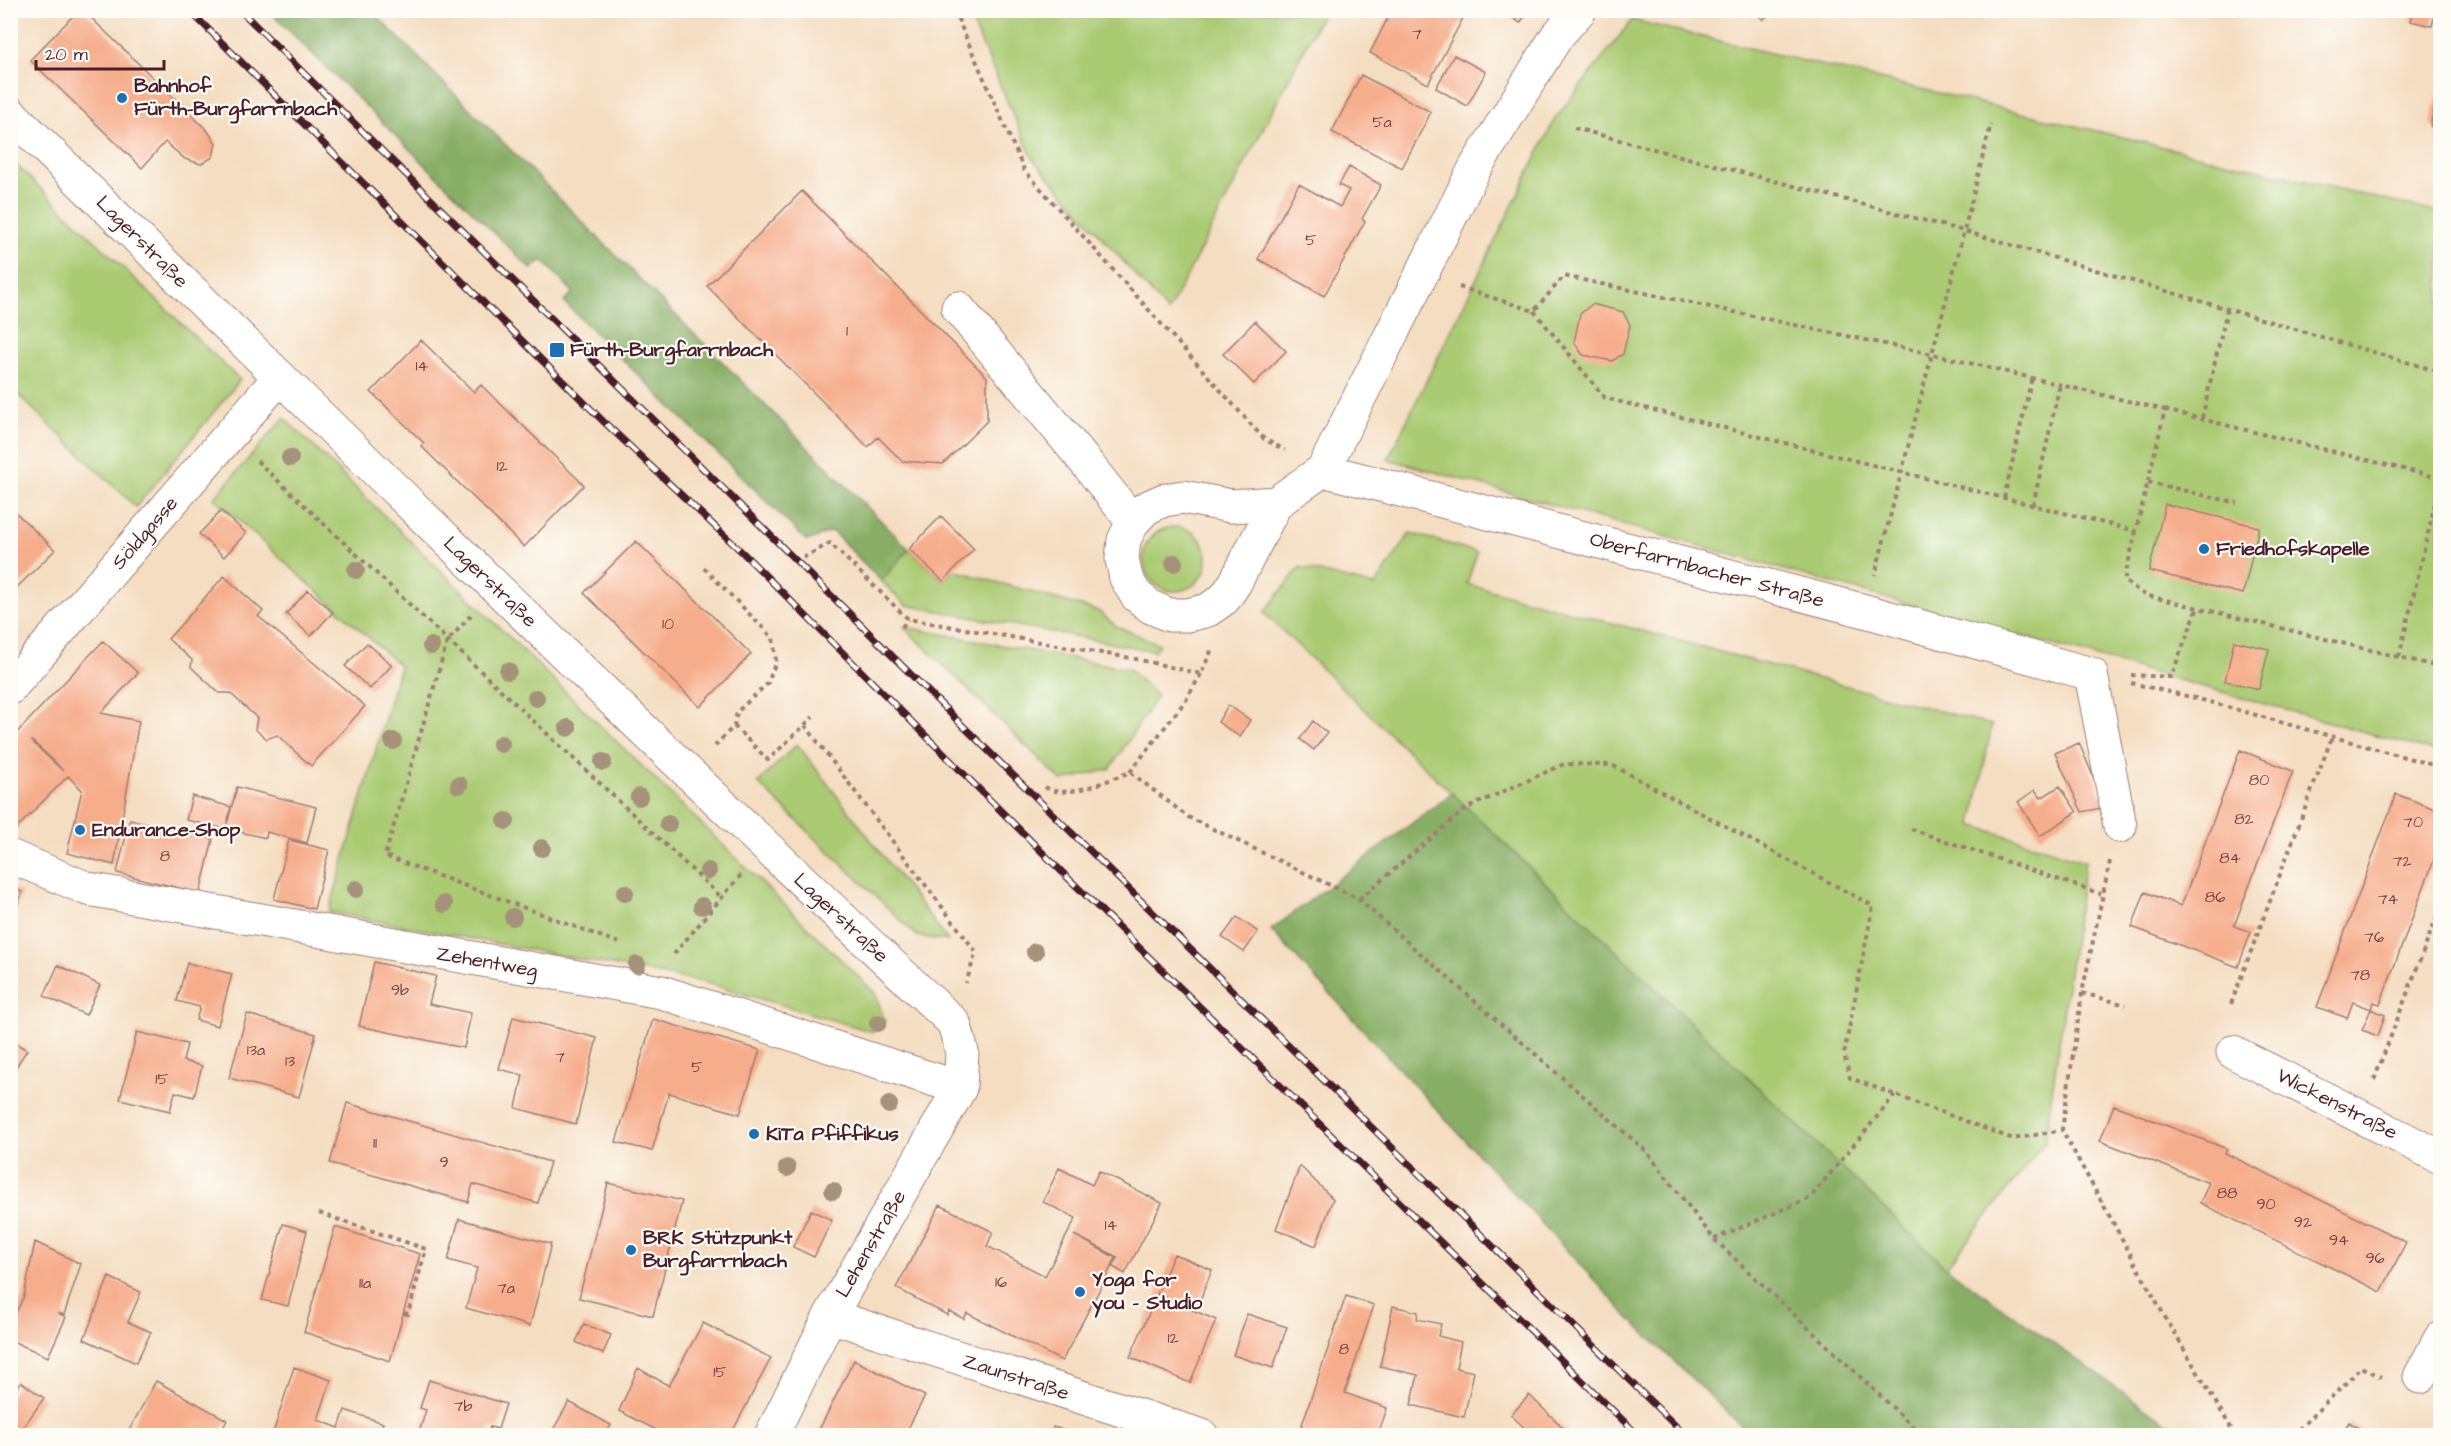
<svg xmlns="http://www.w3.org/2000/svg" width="2451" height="1446" font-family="'Architects Daughter',sans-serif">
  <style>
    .green { fill: #abcb73; stroke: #7a754f; stroke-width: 1.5 }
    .forest { fill: #88af65; stroke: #696748; stroke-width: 1.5 }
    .building { fill: #f6ad8b; fill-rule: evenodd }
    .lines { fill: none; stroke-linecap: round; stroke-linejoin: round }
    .minor-casing { stroke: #9f7e76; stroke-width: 35 }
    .path { stroke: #9f7e76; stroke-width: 4; stroke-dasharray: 4.5 4.5; stroke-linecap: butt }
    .minor { stroke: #fff; stroke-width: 33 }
    .rail-casing { stroke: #4a1f2b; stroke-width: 7 }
    .rail { stroke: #fdfcf7; stroke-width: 4.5; stroke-dasharray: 14; stroke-linecap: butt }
    .tree { fill: #a6917a }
    .poi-dot { fill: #1f6fb2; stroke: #fdfcf7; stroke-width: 2 }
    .labels { text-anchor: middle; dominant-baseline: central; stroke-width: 4.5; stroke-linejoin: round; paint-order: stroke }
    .number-label { font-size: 16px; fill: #754243 }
    .poi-label { font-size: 20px; font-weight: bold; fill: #4a1f2b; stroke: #fdfcf7; text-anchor: start }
    .street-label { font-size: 20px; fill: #4a1f2b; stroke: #fdfcf7 }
  </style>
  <rect width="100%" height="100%" fill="#fdfcf7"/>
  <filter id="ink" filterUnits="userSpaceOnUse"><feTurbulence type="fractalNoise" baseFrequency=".0167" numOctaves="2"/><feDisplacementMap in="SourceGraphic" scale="12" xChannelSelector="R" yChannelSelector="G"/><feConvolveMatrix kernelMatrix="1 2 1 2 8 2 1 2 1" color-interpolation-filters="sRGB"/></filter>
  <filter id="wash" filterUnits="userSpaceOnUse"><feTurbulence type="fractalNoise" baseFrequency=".008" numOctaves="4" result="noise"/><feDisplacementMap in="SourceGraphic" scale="24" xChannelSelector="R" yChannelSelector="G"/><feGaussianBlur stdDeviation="1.35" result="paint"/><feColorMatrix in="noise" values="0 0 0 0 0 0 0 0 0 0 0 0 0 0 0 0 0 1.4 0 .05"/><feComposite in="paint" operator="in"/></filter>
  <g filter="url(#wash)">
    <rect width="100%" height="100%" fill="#f4ddc0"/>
    <path class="green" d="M967,11h357l-156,301 -135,-153z
      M1632,20l808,193v540l-1052,-294 167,-340z
      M11,160l229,220 -104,127 -125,-119z
      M284,418l591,575 10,28 -12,11 -166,-49 -378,-71 71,-246 -186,-168z
      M1143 559a32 32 0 1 1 64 0a32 32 0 1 1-64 0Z
      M1410,533l67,19 -10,32 525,141 -20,100 113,36 -40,281 -99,126 -682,-655 36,-46 75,19z
      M909,549l34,32 11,-11 144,41 18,15 43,18 -5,7 -248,-46 -25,-24z
      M904,627l225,42 28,27 -47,73 -48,12z
      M797,744l130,169 21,28 -31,-5 -159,-153z"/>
    <path class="forest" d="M269,11h103l537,538 -28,32 -49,-50 -25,10 -243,-239 9,-10 -31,-32 -11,9z
      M1452,793l494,475 238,167h-433l-119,-114 -361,-391z"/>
    <g id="blocks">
      <path class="building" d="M79,10h4l124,120 9,13 -3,14 -12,7 -16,-5 -20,-17 -23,26 -112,-108z
        M1392,10h63l9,6 -36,68 -58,-31z
        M1502,10h27l-9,13z
        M1754,10h18l-9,10z
        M2413,10h23l-4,16 -22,-5z
        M1454,55l32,17 -19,34 -31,-18z
        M1361,75l70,37 -29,56 -70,-36z
        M2440,86v52l-3,-1 2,-9 -9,-2z
        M1349,167l32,18 -19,34 3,2 -41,75 -66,-37 41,-75 41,23 9,-17 -10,-5z
        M802,191l185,186v44l-44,43 -41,-3 -24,-24 -10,10 -161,-161z
        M1592,304l31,8 7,13 -7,29 -11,7 -29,-6 -9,-13 6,-28z
        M1255,321l31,30 -32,33 -31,-30z
        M421,340l53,52 7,-7 103,100 -60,62 -103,-101 3,-3 -53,-51z
        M2165,504l94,23 -16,67 -94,-23z
        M10,507l45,43 -45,44z
        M221,511l25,22 -22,24 -25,-23z
        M941,516l33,33 -31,32 -34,-32z
        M636,541l115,113 -51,53 -116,-114z
        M224,576l39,35 -5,5 107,90 -54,60 -34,-31 -10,4 -12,-10 2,-11 -27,-25h-11l-28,-26 1,-7 -24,-21z
        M308,590l25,22 -22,24 -25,-22z
        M103,641l35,32 -37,40 38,8 -25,144 -47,-12 15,-63 -14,-14 -58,59v-95zM32,741l24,22 7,8 -31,-29z
        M2234,641l35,8 -10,40 -34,-8z
        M367,643l25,22 -22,24 -25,-23z
        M1228,705l22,15 -10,17 -22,-15z
        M1313,721l14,12 -13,17 -14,-11z
        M2079,743l27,64 -24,5 -27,-59z
        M2240,750l53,21 -59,155 17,6 -13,35 -106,-40 13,-35 36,14z
        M2060,786l17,26 -37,24 -22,-34 17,-12 6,8z
        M237,787l79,20 -9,36 -40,-11 -1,6 -80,-18 6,-24 39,11 -4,17z
        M2396,794l44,17v33l-60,160 -7,-2 -2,7 -18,-7 -6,16 -30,-11z
        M130,819l83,20 -13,54 -83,-20z
        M289,840l40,10 -15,59 -40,-10z
        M10,887l12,5 -11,33h-1z
        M1237,917l21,15 -14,20 -22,-15z
        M374,962l62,14 -7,28 42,9 -7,35 -105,-22z
        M187,963l45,11 -14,52 -22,-6 4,-13 -23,-6z
        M58,965l42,20 -14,30 -42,-19z
        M2371,1009l14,6 -7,21 -16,-6z
        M247,1014l69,20 -17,63 -70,-19z
        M513,1017l84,21 -21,86 -60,-16 7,-33 -24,-6z
        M653,1019l107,31 -20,64 -71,-21 -17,58 -36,-9z
        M137,1032l50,12 -4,17 19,5 -8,31 -19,-5 -5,19 -50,-12z
        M10,1040l17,10 -17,26z
        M347,1103l203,59 -12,41 -65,-19 -5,18 -138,-39z
        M2114,1105l113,44 -2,4 181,89 -25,50 -181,-89 9,-20 -109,-42z
        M1300,1166l33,33 -17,47 -40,-17z
        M1059,1168l33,17 7,-14 63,32 -37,71 -12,-7 5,-10 -44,-22 42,23 -54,103 -95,-48 -3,6 -15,-8 -2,4 -51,-27 44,-83 53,27 -6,14 58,30 31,-58 -33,-16z
        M608,1183l74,18 -29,115 -74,-18z
        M811,1210l21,10 -18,37 -21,-10z
        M459,1219l92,25 -21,82 -64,-18 11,-40 -29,-8z
        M283,1224l24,7 -19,75 -26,-6z
        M335,1227l85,27 -30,107 -86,-29z
        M35,1242l46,22 -17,51 -6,-2 8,4 -18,40 -38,-17v-15l14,-29z
        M1174,1254l38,16 -16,40 -39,-16z
        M109,1277l32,15 -13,30 23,10 -15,31 -52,-24z
        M1157,1295l59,25 -26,63 -60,-26z
        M1346,1296l28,9 -29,88 42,15 -9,28h-80z
        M1393,1306l25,6 -1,7 24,5 -3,12 23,6 -5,26 18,4 -10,45 -53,-12 7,-30 -38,-9z
        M1247,1314l40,13 -14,41 -40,-13z
        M703,1323l68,35 -41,78h-62l-49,-25 19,-43 31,18z
        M584,1324l27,11 -8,19 -27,-12z
        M854,1360l71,36 -21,40h-88z
        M294,1367l37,13 -13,40 21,8 6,-18 38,13 -4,13h-16l-17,-6 -2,6h-72z
        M429,1380l77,24 -8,25 -8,-2 -3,9h-69l8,-26 -6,-2z
        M156,1381l71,39 -8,16h-93z
        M21,1382l23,16 -27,38h-7v-40z
        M1529,1395l43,41h-39l-22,-21z
        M569,1402l42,23 -6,11h-42l-10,-6z
        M2349,1422l17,11 4,3h-30z
        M1053,1427l28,8v1h-30z"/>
    </g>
  </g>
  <g filter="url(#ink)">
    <use href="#blocks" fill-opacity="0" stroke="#9f7e76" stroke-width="1.5"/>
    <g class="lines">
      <g class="minor-casing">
        <path id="minor" d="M10,113c313,306 624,613 944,910l8,29 -2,36 -130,228 -59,120
          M958,308l130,157 45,57
          M1323,470l542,141 226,63 29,152
          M1276,503l-45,3 -48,-9 -19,3 -18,8 -13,14 -9,18 -2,19 4,19 10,17 15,12 18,8h19l20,-5 16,-11 11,-16 41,-80 47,-33 152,-302 82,-132 23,-26
          M10,688l269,-310
          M10,856l78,33 573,103 299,96
          M2233,1052l207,105
          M830,1316l372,120
          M2420,1377l20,-38"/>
      </g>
      <path class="path" d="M954,10l70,160 240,269 21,11
        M1574,128l390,103 27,-107
        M1459,287l75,24 30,-35 368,78 32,-123 476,141
        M1534,311l71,87 531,133 29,-121 -233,-56 -57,221
        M2165,410l275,68
        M2202,418l25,-108
        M257,461l465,437
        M2148,482l89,21
        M2004,498l28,-121
        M2033,505l27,-121
        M2136,531l-12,50 21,14 295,72
        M803,558l27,-15 78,76 228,40 65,15 11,-25
        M704,568l69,70 3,23 -8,22 -31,29 -3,14 -19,20
        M471,615l-24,27 -62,214 234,87
        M902,627l6,-8
        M2399,657l41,-175
        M2131,675l40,2 27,-70
        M2131,683l68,16 241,68
        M805,725l171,227 -10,31
        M734,726l34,34 45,-43
        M1130,772l56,-72 15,-26
        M1045,787c20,14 63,-7 85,-15l58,45 169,81 289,253 68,88 209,197
        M1911,829l190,65
        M2110,861l-28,132 -20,137 108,196 66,110
        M1359,899l108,-91 97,-44 48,1 261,141 -29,148 6,24 163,61 49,-9
        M674,954l67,-79
        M2082,993l44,12
        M2231,1004l101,-267
        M2374,1080l66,-172
        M319,1213l107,36 -18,65 -4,-1
        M1714,1239l96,-41 85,-103
        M2292,1436l70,-69 19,10"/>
      <use href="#minor" class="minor"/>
      <g class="rail-casing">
        <path id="rail" d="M189,10l415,412 138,130 324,324 573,560
          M240,10l723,716 723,710"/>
      </g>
      <use href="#rail" class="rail"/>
    </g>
    <g class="tree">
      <circle cx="290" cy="458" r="9"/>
      <circle cx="1174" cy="563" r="9"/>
      <circle cx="356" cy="570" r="9"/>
      <circle cx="431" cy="646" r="9"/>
      <circle cx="508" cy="671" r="9"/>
      <circle cx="536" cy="698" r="9"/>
      <circle cx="568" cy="728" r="9"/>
      <circle cx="393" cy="741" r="9"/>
      <circle cx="501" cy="744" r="9"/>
      <circle cx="603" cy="762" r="9"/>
      <circle cx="459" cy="785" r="9"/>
      <circle cx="639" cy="797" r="9"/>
      <circle cx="506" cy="821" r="9"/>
      <circle cx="668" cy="824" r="9"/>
      <circle cx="542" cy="848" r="9"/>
      <circle cx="708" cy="871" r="9"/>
      <circle cx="356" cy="889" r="9"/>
      <circle cx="625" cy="893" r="9"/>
      <circle cx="444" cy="904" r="9"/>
      <circle cx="702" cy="906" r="9"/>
      <circle cx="513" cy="917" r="9"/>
      <circle cx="1035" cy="952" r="9"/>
      <circle cx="637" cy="965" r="9"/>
      <circle cx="878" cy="1023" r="9"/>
      <circle cx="889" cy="1105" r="9"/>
      <circle cx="787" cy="1168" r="9"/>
      <circle cx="833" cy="1191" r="9"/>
    </g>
  </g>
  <g class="poi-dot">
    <circle cx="122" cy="98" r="6"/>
    <rect x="549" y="342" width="16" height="16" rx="3"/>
    <circle cx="2204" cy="549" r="6"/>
    <circle cx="80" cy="830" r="6"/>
    <circle cx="754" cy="1134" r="6"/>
    <circle cx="631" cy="1250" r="6"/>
    <circle cx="1080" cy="1292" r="6"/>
  </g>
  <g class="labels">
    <g class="number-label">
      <text x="1417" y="34">7</text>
      <text x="1382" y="122">5a</text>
      <text x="1311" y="240">5</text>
      <text x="847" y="331">1</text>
      <text x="422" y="366">14</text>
      <text x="502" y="466">12</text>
      <text x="668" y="624">10</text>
      <text x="2259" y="780">80</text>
      <text x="2244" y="819">82</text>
      <text x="2413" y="822">70</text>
      <text x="165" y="856">8</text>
      <text x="2230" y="858">84</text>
      <text x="2402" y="861">72</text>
      <text x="2215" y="897">86</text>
      <text x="2388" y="899">74</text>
      <text x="2374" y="937">76</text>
      <text x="2360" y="975">78</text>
      <text x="400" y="990">9b</text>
      <text x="256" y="1050">13a</text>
      <text x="560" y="1057">7</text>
      <text x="290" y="1061">13</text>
      <text x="697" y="1067">5</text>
      <text x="162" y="1079">15</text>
      <text x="375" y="1143">11</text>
      <text x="444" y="1162">9</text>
      <text x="2227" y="1193">88</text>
      <text x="2266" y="1204">90</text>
      <text x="2303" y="1222">92</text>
      <text x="1111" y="1225">14</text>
      <text x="2339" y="1240">94</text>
      <text x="2375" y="1258">96</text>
      <text x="1001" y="1282">16</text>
      <text x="365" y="1283">11a</text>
      <text x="506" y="1288">7a</text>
      <text x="1173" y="1338">12</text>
      <text x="1344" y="1349">8</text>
      <text x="720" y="1372">15</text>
      <text x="463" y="1406">7b</text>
    </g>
    <g class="poi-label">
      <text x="134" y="86">Bahnhof<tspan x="134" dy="23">Fürth-Burgfarrnbach</tspan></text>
      <text x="570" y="350">Fürth-Burgfarrnbach</text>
      <text x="2216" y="549">Friedhofskapelle</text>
      <text x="92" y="830">Endurance-Shop</text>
      <text x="766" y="1134">KiTa Pfiffikus</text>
      <text x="643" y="1238">BRK Stützpunkt<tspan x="643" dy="23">Burgfarrnbach</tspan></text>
      <text x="1092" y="1280">Yoga for<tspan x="1092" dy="23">you - Studio</tspan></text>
    </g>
    <g class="street-label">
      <text transform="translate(142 242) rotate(45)">Lagerstraße</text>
      <text transform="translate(145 533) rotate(-49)">Söldgasse</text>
      <text transform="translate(1707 570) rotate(15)">Oberfarrnbacher Straße</text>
      <text transform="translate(490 582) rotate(44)">Lagerstraße</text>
      <text transform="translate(841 918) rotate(43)">Lagerstraße</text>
      <text transform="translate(487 962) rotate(10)">Zehentweg</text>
      <text transform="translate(2337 1104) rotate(27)">Wickenstraße</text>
      <text transform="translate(871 1244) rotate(-60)">Lehenstraße</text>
      <text transform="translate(1016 1377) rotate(18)">Zaunstraße</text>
    </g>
  </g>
  <rect width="2451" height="1446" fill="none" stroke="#fdfcf7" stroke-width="36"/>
  <path d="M36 60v9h128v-9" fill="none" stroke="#4a1f2b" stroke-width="3"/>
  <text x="45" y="60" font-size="18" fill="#4a1f2b" stroke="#fdfcf7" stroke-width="4.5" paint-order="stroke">20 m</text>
</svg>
